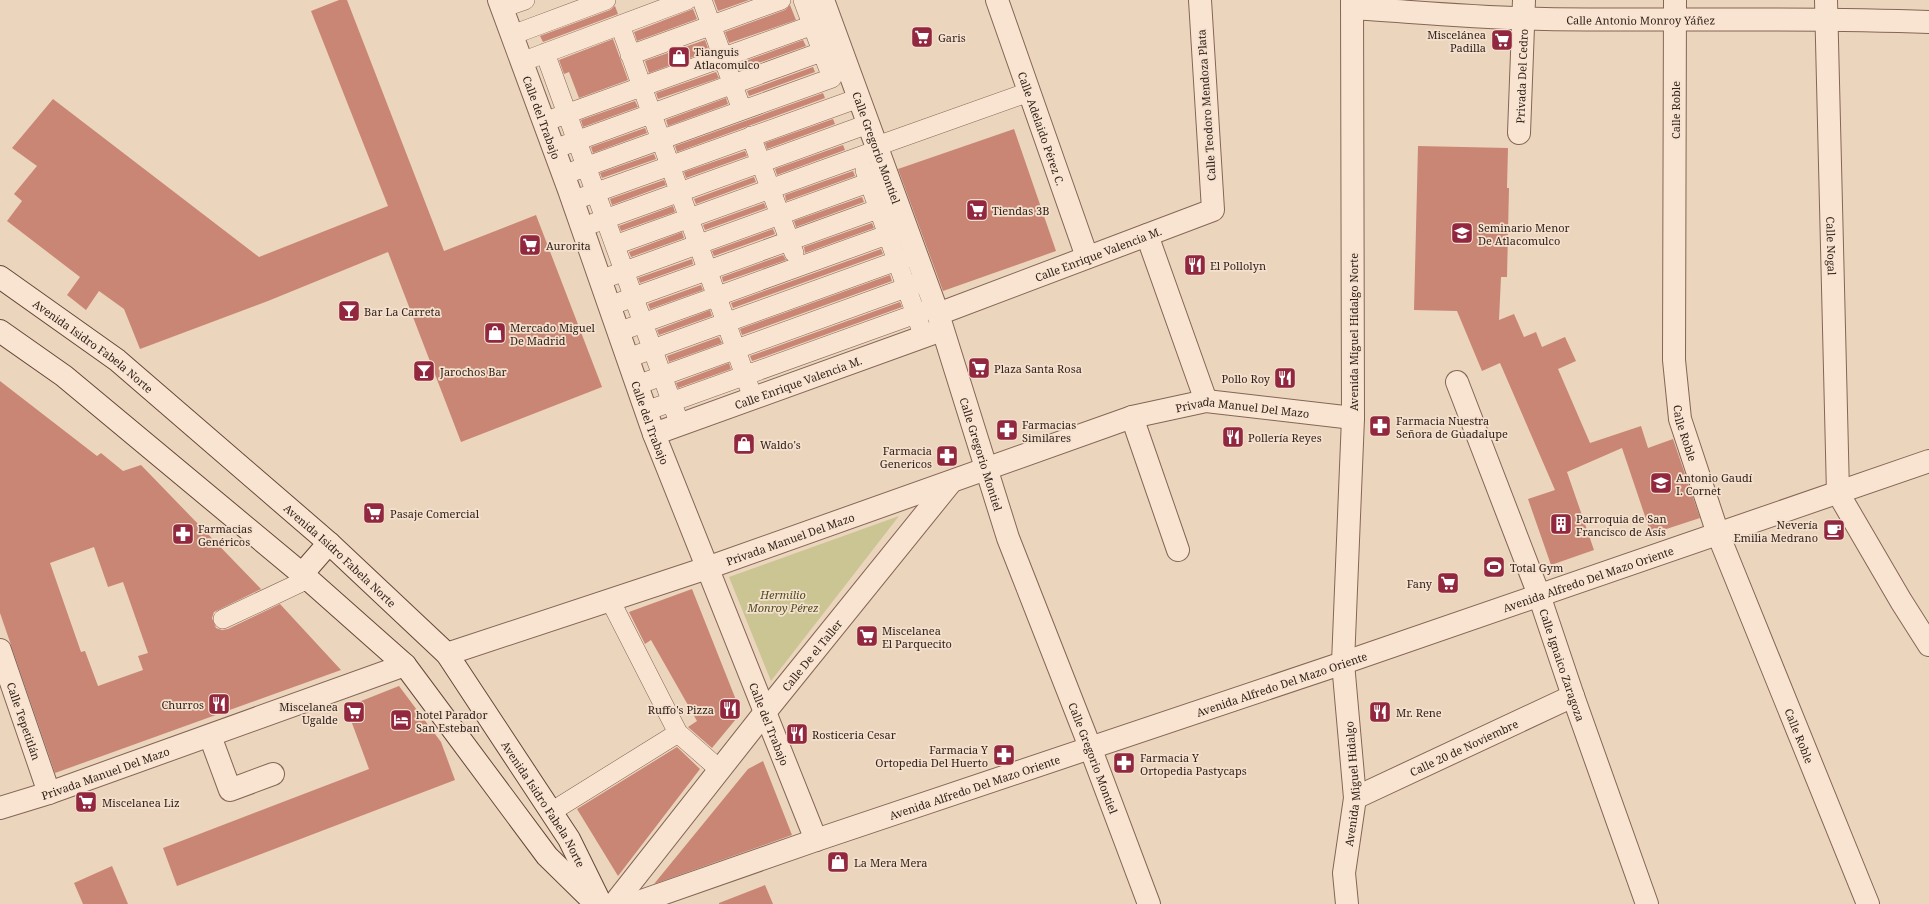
<svg xmlns="http://www.w3.org/2000/svg" width="1929" height="904" font-family="'Noto Serif',serif">
  <style>
    .green { fill: #cac592 }
    .building { fill: #ca8674; fill-rule: evenodd }
    .lines { fill: none; stroke-linecap: round; stroke-linejoin: round }
    .pedestrian-casing { stroke: #846557; stroke-width: 20 }
    .minor-casing { stroke: #846557; stroke-width: 24 }
    .tertiary-casing { stroke: #846557; stroke-width: 24 }
    .secondary-casing { stroke: #65473a; stroke-width: 24 }
    .pedestrian { stroke: #f8e4d0; stroke-width: 19 }
    .minor { stroke: #f8e4d0; stroke-width: 22 }
    .tertiary { stroke: #f8e4d0; stroke-width: 22 }
    .secondary { stroke: #f8e4d0; stroke-width: 22 }
    .labels { text-anchor: middle; dominant-baseline: central; stroke-width: 3.5; stroke-linejoin: round; paint-order: stroke }
    .street-label { font-size: 11px; fill: #33221b; stroke: #f4e0cd }
    .poi-label { font-size: 11px; fill: #33221b; stroke: #f4e0cd; text-anchor: start }
    .park-label { font-size: 11px; font-style: italic; fill: #4e4f22; stroke: #f4e0cd }
  </style>
  <rect width="100%" height="100%" fill="#ecd5bd"/>
  <path class="green" d="M899,516l-128,165 -42,-104z"/>
  <path class="building" d="M339,0h8l97,251 92,-36 66,172 -141,55 -73,-190 -120,49 -128,48 -16,-40 -25,-18 -13,19 -19,-15 13,-18 -73,-56 15,-20 -8,-7 23,-28 -25,-18 41,-49 206,158 129,-51 -77,-195z
    M714,0h35l-31,11z
    M790,5l6,15 -67,23 -4,-11 60,-22z
    M615,6l3,8 -75,28 -3,-6 70,-26z
    M693,9l4,10 -60,22 -3,-9z
    M613,39l15,41 -49,18 -10,-26 -5,2 -5,-14z
    M705,40l4,11 -60,22 -4,-12z
    M803,40l3,6 -67,24 -2,-6z
    M813,67l2,5 -66,24 -2,-5z
    M716,72l3,6 -61,21 -2,-6z
    M823,93l2,5 -148,54 -2,-6z
    M726,98l2,6 -60,22 -2,-6z
    M635,101l3,6 -55,20 -2,-7z
    M833,119l2,5 -68,25 -2,-6z
    M645,128l2,5 -54,20 -2,-6z
    M1014,129l42,122 -113,40 -45,-122z
    M843,145l2,5 -68,25 -2,-6z
    M1418,146l90,2 -1,40h2l-2,89h-6l-2,43 15,-6 10,23 12,-5 6,15 23,-10 11,24 -18,8 32,74 51,-17 7,22 25,-9 27,79 -49,16 -29,-86 -55,24 27,78 -43,15 -23,-66 27,-9 -55,-127 -18,8 -25,-60 -43,-1z
    M745,151l2,5 -61,22 -2,-6z
    M654,154l2,5 -54,19 -2,-5z
    M853,171l2,5 -69,25 -1,-6z
    M754,177l2,5 -60,22 -2,-5z
    M664,180l2,5 -54,20 -2,-6z
    M862,197l2,5 -68,25 -2,-6z
    M764,203l2,5 -61,22 -2,-5z
    M673,206l2,6 -54,19 -2,-5z
    M872,223l2,5 -69,25 -1,-6z
    M773,229l2,5 -61,22 -2,-5z
    M682,232l2,6 -53,19 -2,-5z
    M881,249l2,5 -150,54 -2,-5z
    M783,255l3,5 -63,22 -1,-5z
    M692,259l1,5 -53,19 -2,-5z
    M890,275l2,6 -150,54 -2,-6z
    M701,285l2,5 -53,19 -2,-5z
    M900,302l2,5 -150,54 -2,-5z
    M710,310l2,6 -53,19 -2,-5z
    M719,337l3,6 -53,19 -2,-6z
    M729,363l2,6 -53,19 -2,-5z
    M0,381l97,75 4,-3 22,18 18,-6 120,124 -47,23 -2,6 4,10 6,2 6,-1 52,-25 61,66 -286,103 -55,-160zM94,547l14,40 15,-5 25,71 -10,3 5,14 -45,16 -13,-35 -4,1 -31,-89z
    M692,589l48,121 -4,9 -24,29 -24,-21 9,-6 -46,-81 -6,4 -16,-32z
    M399,686l42,56 14,38 -278,106 -14,-38 206,-79 -23,-62z
    M677,747l23,22 -82,107 -41,-67z
    M763,761l29,74 -138,49 94,-115z
    M112,866l16,38h-45l-9,-21z
    M765,885l8,19h-54v-1z"/>
  <g class="lines">
    <g class="pedestrian-casing">
      <path id="pedestrian" d="M702,0l40,110
        M502,8l23,-8
        M620,25l133,373
        M512,35l94,-35
        M545,53l135,372
        M630,55l151,-55
        M532,58l155,-58
        M555,118l258,-93
        M751,136l43,117
        M565,145l270,-98
        M877,146l152,-54
        M865,170l55,156
        M574,171l258,-93 -29,-78
        M583,197l276,-99
        M594,223l274,-99
        M615,245l263,-95
        M600,280l287,-104
        M609,306l288,-104
        M618,332l288,-104
        M628,358l288,-104
        M637,385l288,-104
        M646,411l289,-104
        M223,619l85,-40
        M678,733l42,37
        M551,812l127,-79 -68,-133"/>
    </g>
    <g class="minor-casing">
      <g id="minor">
        <path id="s1" d="M499,0l70,190 85,244 162,406"/>
        <path id="s2" d="M823,0l115,314 70,224 82,209 59,157"/>
        <path id="s3" d="M997,0l90,257"/>
        <path id="s4" d="M1675,0l-1,360 6,59 38,115 150,370"/>
        <path id="s5" d="M1826,0l12,493 63,108 28,44"/>
        <path id="s6" d="M1352,8c64,4 129,10 193,11 128,2 256,-2 384,3"/>
        <path id="s7" d="M1519,133l5,-133"/>
        <path d="M1147,235l59,166"/>
        <path id="s8" d="M938,314l275,-104 -13,-210"/>
        <path id="s9" d="M1457,382l82,213 34,101 74,208"/>
        <path d="M1132,417l46,133"/>
        <path id="s10" d="M654,434l288,-104"/>
        <path id="s11" d="M0,650l49,143"/>
        <path id="s12" d="M447,654l260,-86 425,-151 74,-16 147,17"/>
        <path d="M210,736l20,54 43,-16"/>
        <path id="s13" d="M1355,798l218,-102"/>
        <path id="s14" d="M0,808l49,-15 356,-128"/>
        <path id="s15" d="M614,904l152,-193 185,-229"/>
        <path id="s16" d="M1347,904l-3,-31 11,-75 -12,-135 10,-245 -1,-418"/>
      </g>
    </g>
    <g class="tertiary-casing">
      <g id="tertiary">
        <path id="s17" d="M633,904l183,-64 527,-177 586,-202"/>
      </g>
    </g>
    <g class="secondary-casing">
      <g id="secondary">
        <path id="s18" d="M0,277l117,83 212,183 118,111 122,185 32,65"/>
        <path d="M0,331l64,45 244,203 97,86 142,191 47,46"/>
        <path d="M302,574l27,-31"/>
      </g>
    </g>
    <use href="#pedestrian" class="pedestrian"/>
    <use href="#minor" class="minor"/>
    <use href="#tertiary" class="tertiary"/>
    <use href="#secondary" class="secondary"/>
  </g>
  <defs>
    <g id="supermarket-square" transform="scale(1.15)"><rect x="-9" y="-9" width="18" height="18" rx="4" fill="#92283f" stroke="#f4e0cd"/><path d="M-6-5.5h2.5l.6 2H6L4.5 2H-2.5L-4.4-4H-6ZM-1.5 3.2a1.3 1.3 0 1 0 .1 0ZM3 3.2a1.3 1.3 0 1 0 .1 0Z" fill="#fff"/></g>
    <g id="shop-square" transform="scale(1.15)"><rect x="-9" y="-9" width="18" height="18" rx="4" fill="#92283f" stroke="#f4e0cd"/><path d="M-5-2.5h2.3a2.7 3.5 0 0 1 5.4 0H5L5.5 6h-11ZM-1.5-2.5h3a1.5 2.3 0 0 0-3 0Z" fill="#fff"/></g>
    <g id="school-square" transform="scale(1.15)"><rect x="-9" y="-9" width="18" height="18" rx="4" fill="#92283f" stroke="#f4e0cd"/><path d="M0-5L7-2L0 1L-7-2ZM-4 1L0 2.5L4 1V4Q0 6-4 4Z" fill="#fff"/></g>
    <g id="restaurant-square" transform="scale(1.15)"><rect x="-9" y="-9" width="18" height="18" rx="4" fill="#92283f" stroke="#f4e0cd"/><path d="M-5-6h1v4h1v-4h1v4h1v-4h1v5L-1.5 .5V6h-2V.5L-5-1ZM5-6V6H3V1.5H1.5Q1.5-4 5-6Z" fill="#fff"/></g>
    <g id="bar-square" transform="scale(1.15)"><rect x="-9" y="-9" width="18" height="18" rx="4" fill="#92283f" stroke="#f4e0cd"/><path d="M-6-5H6L.8 .8V4.5H3.5V6h-7V4.5H-.8V.8Z" fill="#fff"/></g>
    <g id="pharmacy-square" transform="scale(1.15)"><rect x="-9" y="-9" width="18" height="18" rx="4" fill="#92283f" stroke="#f4e0cd"/><path d="M-2-6h4v4h4v4h-4v4h-4v-4h-4v-4h4Z" fill="#fff"/></g>
    <g id="building-square" transform="scale(1.15)"><rect x="-9" y="-9" width="18" height="18" rx="4" fill="#92283f" stroke="#f4e0cd"/><path d="M-4-6H4V6H1V3H-1V6H-4ZM-2.5-4.3h1.7v1.8h-1.7ZM.8-4.3h1.7v1.8H.8ZM-2.5-1h1.7V.8h-1.7ZM.8-1h1.7V.8H.8Z" fill="#fff"/></g>
    <g id="cafe-square" transform="scale(1.15)"><rect x="-9" y="-9" width="18" height="18" rx="4" fill="#92283f" stroke="#f4e0cd"/><path d="M-5.5-4.5H6V0H3Q3 3.5 0 3.5H-2.5Q-5.5 3.5-5.5 0ZM3-3.2v2h1.7v-2ZM-6 4.5H4V6H-6Z" fill="#fff"/></g>
    <g id="stadium-square" transform="scale(1.15)"><rect x="-9" y="-9" width="18" height="18" rx="4" fill="#92283f" stroke="#f4e0cd"/><path d="M0-5a6.5 5 0 1 0 0 10a6.5 5 0 1 0 0-10ZM-3.5-1.8h7v3.6h-7Z" fill="#fff"/></g>
    <g id="hotel-square" transform="scale(1.15)"><rect x="-9" y="-9" width="18" height="18" rx="4" fill="#92283f" stroke="#f4e0cd"/><path d="M-6-4.5h1.5V1H6V5H4.5V3h-9V5H-6ZM-4 0a1.8 1.8 0 1 1 3.6 0ZM.5 0V-2.5h3Q6-2.5 6 0Z" fill="#fff"/></g>
  </defs>
  <g fill-rule="evenodd">
    <use href="#supermarket-square" x="922" y="37"/>
    <use href="#supermarket-square" x="1502" y="40"/>
    <use href="#shop-square" x="679" y="57"/>
    <use href="#supermarket-square" x="977" y="210"/>
    <use href="#school-square" x="1462" y="233"/>
    <use href="#supermarket-square" x="530" y="245"/>
    <use href="#restaurant-square" x="1195" y="265"/>
    <use href="#bar-square" x="349" y="311"/>
    <use href="#shop-square" x="495" y="333"/>
    <use href="#supermarket-square" x="979" y="368"/>
    <use href="#bar-square" x="424" y="371"/>
    <use href="#restaurant-square" x="1285" y="378"/>
    <use href="#pharmacy-square" x="1380" y="426"/>
    <use href="#pharmacy-square" x="1007" y="430"/>
    <use href="#restaurant-square" x="1233" y="437"/>
    <use href="#shop-square" x="744" y="444"/>
    <use href="#pharmacy-square" x="947" y="456"/>
    <use href="#school-square" x="1661" y="483"/>
    <use href="#supermarket-square" x="374" y="513"/>
    <use href="#building-square" x="1561" y="524"/>
    <use href="#cafe-square" x="1834" y="530"/>
    <use href="#pharmacy-square" x="183" y="534"/>
    <use href="#stadium-square" x="1494" y="567"/>
    <use href="#supermarket-square" x="1448" y="583"/>
    <use href="#supermarket-square" x="867" y="636"/>
    <use href="#restaurant-square" x="219" y="704"/>
    <use href="#restaurant-square" x="730" y="709"/>
    <use href="#supermarket-square" x="354" y="712"/>
    <use href="#restaurant-square" x="1380" y="712"/>
    <use href="#hotel-square" x="401" y="720"/>
    <use href="#restaurant-square" x="797" y="734"/>
    <use href="#pharmacy-square" x="1004" y="755"/>
    <use href="#pharmacy-square" x="1124" y="763"/>
    <use href="#supermarket-square" x="86" y="802"/>
    <use href="#shop-square" x="838" y="862"/>
  </g>
  <g class="labels">
    <g class="street-label">
      <text stroke="none"><textPath href="#s6" startOffset="289">Calle Antonio Monroy Yáñez</textPath></text>
      <text stroke="none"><textPath href="#s7" startOffset="57">Privada Del Cedro</textPath></text>
      <text transform="translate(1206 105) rotate(-94)">Calle Teodoro Mendoza Plata</text>
      <text transform="translate(1675 110) rotate(-90)">Calle Roble</text>
      <text stroke="none"><textPath href="#s1" startOffset="125">Calle del Trabajo</textPath></text>
      <text stroke="none"><textPath href="#s3" startOffset="136">Calle Adelaido Pérez C.</textPath></text>
      <text stroke="none"><textPath href="#s2" startOffset="157">Calle Gregorio Montiel</textPath></text>
      <text stroke="none"><textPath href="#s5" startOffset="246">Calle Nogal</textPath></text>
      <text stroke="none"><textPath href="#s8" startOffset="171">Calle Enrique Valencia M.</textPath></text>
      <text transform="translate(1353 332) rotate(-90)">Avenida Miguel Hidalgo Norte</text>
      <text stroke="none"><textPath href="#s18" startOffset="116">Avenida Isidro Fabela Norte</textPath></text>
      <text stroke="none"><textPath href="#s10" startOffset="153">Calle Enrique Valencia M.</textPath></text>
      <text stroke="none"><textPath href="#s12" startOffset="837">Privada Manuel Del Mazo</textPath></text>
      <text stroke="none"><textPath href="#s1" startOffset="449">Calle del Trabajo</textPath></text>
      <text stroke="none"><textPath href="#s4" startOffset="434">Calle Roble</textPath></text>
      <text stroke="none"><textPath href="#s2" startOffset="481">Calle Gregorio Montiel</textPath></text>
      <text stroke="none"><textPath href="#s12" startOffset="362">Privada Manuel Del Mazo</textPath></text>
      <text stroke="none"><textPath href="#s18" startOffset="440">Avenida Isidro Fabela Norte</textPath></text>
      <text stroke="none"><textPath href="#s17" startOffset="1009">Avenida Alfredo Del Mazo Oriente</textPath></text>
      <text stroke="none"><textPath href="#s15" startOffset="318">Calle De el Taller</textPath></text>
      <text stroke="none"><textPath href="#s9" startOffset="302">Calle Ignaico Zaragoza</textPath></text>
      <text stroke="none"><textPath href="#s17" startOffset="685">Avenida Alfredo Del Mazo Oriente</textPath></text>
      <text stroke="none"><textPath href="#s11" startOffset="75">Calle Tepetitlán</textPath></text>
      <text stroke="none"><textPath href="#s1" startOffset="773">Calle del Trabajo</textPath></text>
      <text stroke="none"><textPath href="#s4" startOffset="758">Calle Roble</textPath></text>
      <text stroke="none"><textPath href="#s13" startOffset="120">Calle 20 de Noviembre</textPath></text>
      <text stroke="none"><textPath href="#s2" startOffset="805">Calle Gregorio Montiel</textPath></text>
      <text stroke="none"><textPath href="#s14" startOffset="111">Privada Manuel Del Mazo</textPath></text>
      <text stroke="none"><textPath href="#s16" startOffset="121">Avenida Miguel Hidalgo</textPath></text>
      <text stroke="none"><textPath href="#s17" startOffset="361">Avenida Alfredo Del Mazo Oriente</textPath></text>
      <text stroke="none"><textPath href="#s18" startOffset="764">Avenida Isidro Fabela Norte</textPath></text>
    </g>
    <g class="poi-label">
      <text x="1486" y="34" text-anchor="end">Miscelánea<tspan x="1486" dy="13">Padilla</tspan></text>
      <text x="938" y="37">Garis</text>
      <text x="694" y="51">Tianguis<tspan x="694" dy="13">Atlacomulco</tspan></text>
      <text x="992" y="210">Tiendas 3B</text>
      <text x="1478" y="227">Seminario Menor<tspan x="1478" dy="13">De Atlacomulco</tspan></text>
      <text x="546" y="245">Aurorita</text>
      <text x="1210" y="265">El Pollolyn</text>
      <text x="364" y="311">Bar La Carreta</text>
      <text x="510" y="327">Mercado Miguel<tspan x="510" dy="13">De Madrid</tspan></text>
      <text x="994" y="368">Plaza Santa Rosa</text>
      <text x="440" y="371">Jarochos Bar</text>
      <text x="1270" y="378" text-anchor="end">Pollo Roy</text>
      <text x="1396" y="420">Farmacia Nuestra<tspan x="1396" dy="13">Señora de Guadalupe</tspan></text>
      <text x="1022" y="424">Farmacias<tspan x="1022" dy="13">Similares</tspan></text>
      <text x="1248" y="437">Pollería Reyes</text>
      <text x="760" y="444">Waldo's</text>
      <text x="932" y="450" text-anchor="end">Farmacia<tspan x="932" dy="13">Genericos</tspan></text>
      <text x="1676" y="477">Antonio Gaudí<tspan x="1676" dy="13">I. Cornet</tspan></text>
      <text x="390" y="513">Pasaje Comercial</text>
      <text x="1576" y="518">Parroquia de San<tspan x="1576" dy="13">Francisco de Asís</tspan></text>
      <text x="1818" y="524" text-anchor="end">Nevería<tspan x="1818" dy="13">Emilia Medrano</tspan></text>
      <text x="198" y="528">Farmacias<tspan x="198" dy="13">Genéricos</tspan></text>
      <text x="1510" y="567">Total Gym</text>
      <text x="1432" y="583" text-anchor="end">Fany</text>
      <text x="882" y="630">Miscelanea<tspan x="882" dy="13">El Parquecito</tspan></text>
      <text x="204" y="704" text-anchor="end">Churros</text>
      <text x="338" y="706" text-anchor="end">Miscelanea<tspan x="338" dy="13">Ugalde</tspan></text>
      <text x="714" y="709" text-anchor="end">Ruffo's Pizza</text>
      <text x="1396" y="712">Mr. Rene</text>
      <text x="416" y="714">hotel Parador<tspan x="416" dy="13">San Esteban</tspan></text>
      <text x="812" y="734">Rosticeria Cesar</text>
      <text x="988" y="749" text-anchor="end">Farmacia Y<tspan x="988" dy="13">Ortopedia Del Huerto</tspan></text>
      <text x="1140" y="757">Farmacia Y<tspan x="1140" dy="13">Ortopedia Pastycaps</tspan></text>
      <text x="102" y="802">Miscelanea Liz</text>
      <text x="854" y="862">La Mera Mera</text>
    </g>
    <g class="park-label">
      <text x="783" y="594">Hermilio<tspan x="783" dy="13">Monroy Pérez</tspan></text>
    </g>
  </g>
</svg>
